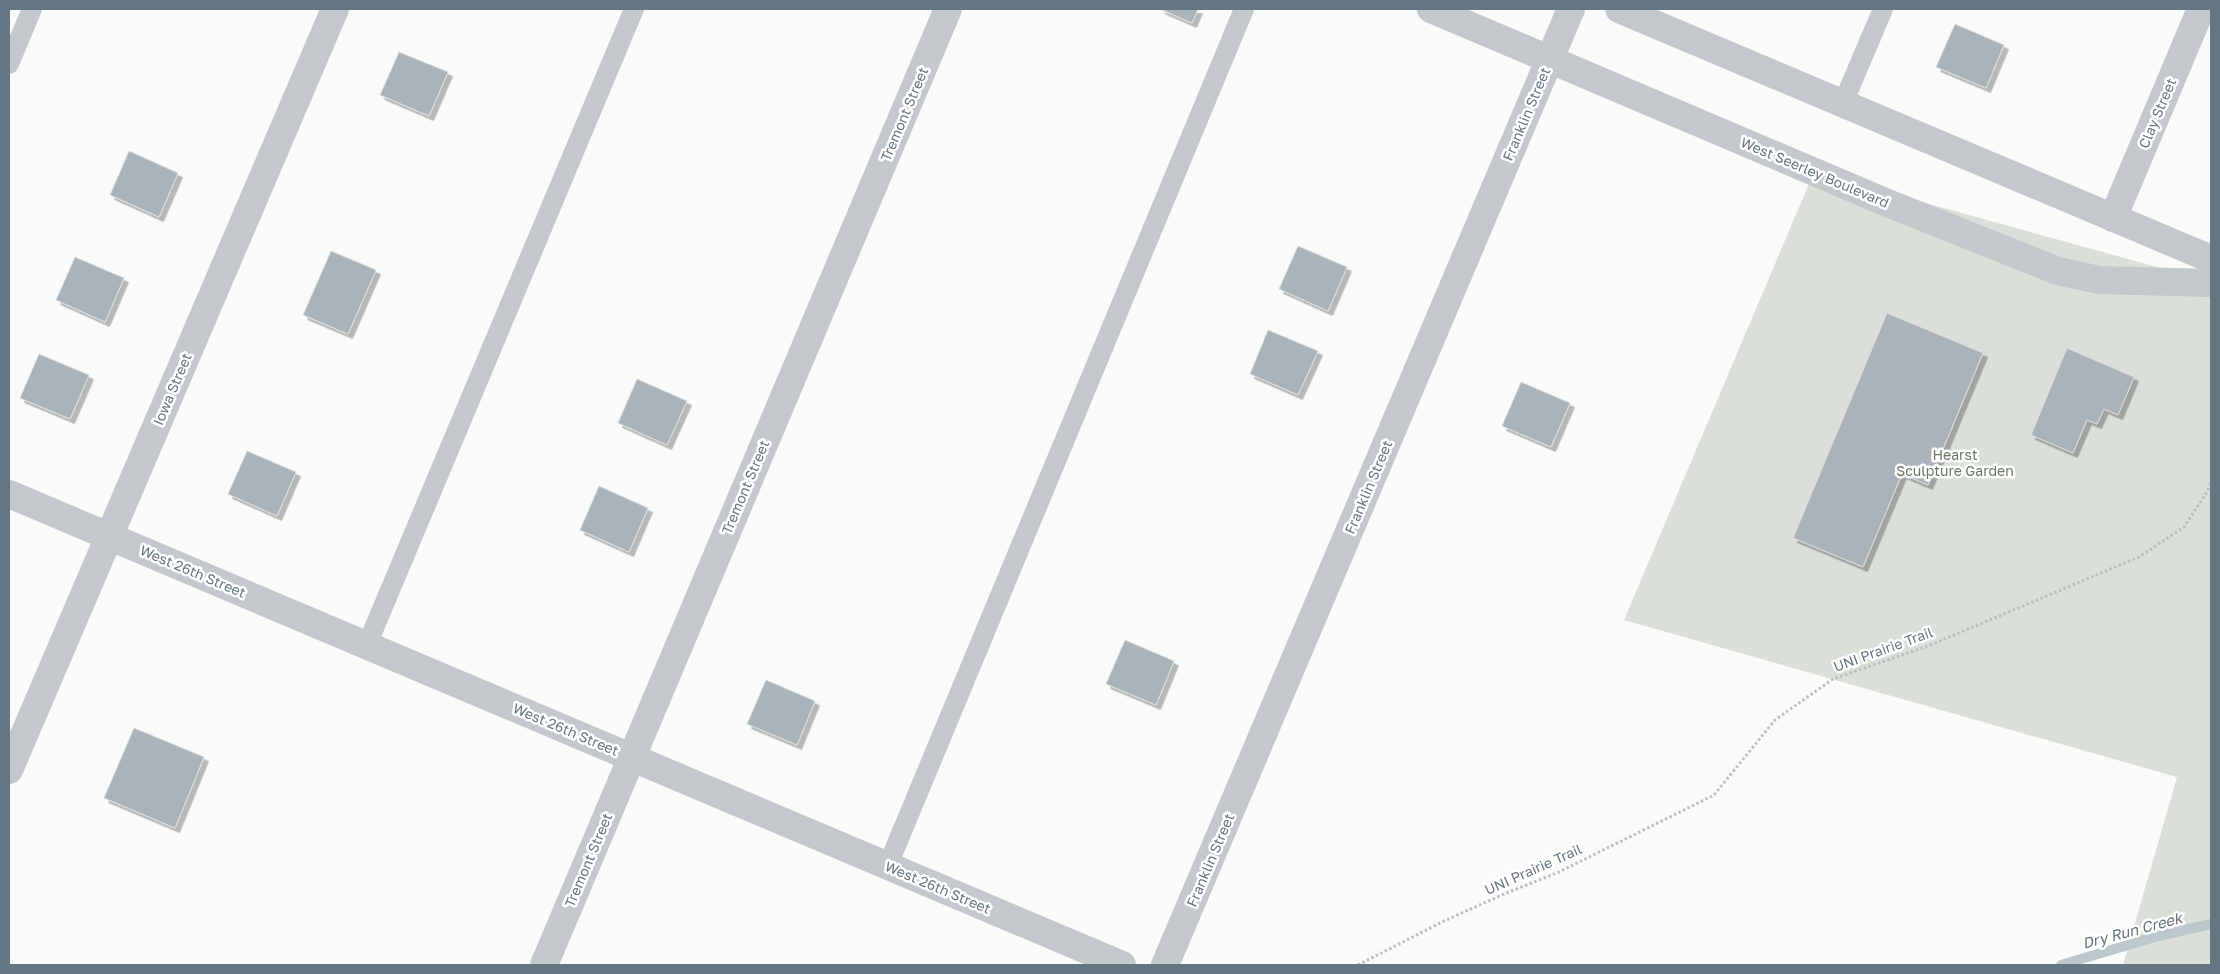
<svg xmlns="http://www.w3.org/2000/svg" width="2220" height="974" font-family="'Golos Text',sans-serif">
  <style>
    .green { fill: #dadfd7 }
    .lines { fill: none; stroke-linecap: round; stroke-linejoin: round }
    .stream { stroke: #bbc7cb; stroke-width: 10 }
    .building { fill: #aab3b9; stroke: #dcdcda; filter: url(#shadow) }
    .path { stroke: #bbbfc2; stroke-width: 3; stroke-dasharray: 2.5 2.5; stroke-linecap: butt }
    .service { stroke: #c3c8cc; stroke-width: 20 }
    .minor { stroke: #c3c8cc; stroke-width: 28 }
    .labels { text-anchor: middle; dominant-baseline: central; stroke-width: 5; stroke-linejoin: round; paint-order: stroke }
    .street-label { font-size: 14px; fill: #657683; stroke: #fff }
    .park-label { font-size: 14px; fill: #687a64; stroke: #fff }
    .water-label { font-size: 15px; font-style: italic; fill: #60757c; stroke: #fff }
  </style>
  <defs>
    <filter id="shadow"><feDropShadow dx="4.5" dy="4.5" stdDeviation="0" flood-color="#0004"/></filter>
  </defs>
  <rect width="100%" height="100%" fill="#fafaf8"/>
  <path class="green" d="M1814,172l397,110v683h-88l54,-188 -553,-157z"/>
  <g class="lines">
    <path class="stream" d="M2061,965l97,-29 53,-12"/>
  </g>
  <path class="building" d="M1160,9h38l-6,14z
    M1955,24l49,21 -18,43 -50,-21z
    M399,52l49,20 -19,44 -49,-21z
    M129,151l49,22 -19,44 -49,-22z
    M1298,246l49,21 -19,44 -49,-22z
    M331,251l45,19 -28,64 -45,-19z
    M75,257l49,21 -19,44 -49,-22z
    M1887,313l96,40 -55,132 -26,-11 -39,93 -70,-29z
    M1268,330l50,21 -20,44 -48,-21z
    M2067,348l67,29 -16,38 -14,-6 -7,15 -10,-4 -14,33 -42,-18z
    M39,354l50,21 -19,44 -50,-21z
    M637,379l50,22 -20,44 -49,-22z
    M1521,382l49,21 -19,44 -49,-21z
    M247,451l49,21 -19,44 -49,-22z
    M599,486l49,22 -19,44 -49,-22z
    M1125,640l49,21 -18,44 -50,-21z
    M766,680l49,21 -18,44 -50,-21z
    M134,728l70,29 -29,71 -71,-30z"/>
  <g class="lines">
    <path class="path" d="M1358,965l86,-44 60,-27 55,-22 155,-77 61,-75 58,-41 95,-33 211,-89 45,-30 23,-35 4,-10"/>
    <path class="service" d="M9,64l23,-55
      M1843,103l40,-94
      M367,645l267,-636
      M888,865l356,-856"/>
    <path class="minor" d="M1431,9l454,193 173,69 41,9 112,3
      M1619,9l592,250
      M2113,218l88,-209
      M9,494l1113,471
      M9,770l326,-761
      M544,965l404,-956
      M1165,965l406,-956"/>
  </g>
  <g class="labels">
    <g class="street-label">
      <text transform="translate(2157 113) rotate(-67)">Clay Street</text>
      <text transform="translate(904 114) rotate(-67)">Tremont Street</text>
      <text transform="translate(1526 114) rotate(-67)">Franklin Street</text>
      <text transform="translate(1815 172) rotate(23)">West Seerley Boulevard</text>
      <text transform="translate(172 389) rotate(-67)">Iowa Street</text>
      <text transform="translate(745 487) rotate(-67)">Tremont Street</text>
      <text transform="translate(1368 487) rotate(-67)">Franklin Street</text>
      <text transform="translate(193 571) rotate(23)">West 26th Street</text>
      <text transform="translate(1883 649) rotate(-20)">UNI Prairie Trail</text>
      <text transform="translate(566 729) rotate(23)">West 26th Street</text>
      <text transform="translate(588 860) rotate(-67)">Tremont Street</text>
      <text transform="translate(1210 860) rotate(-67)">Franklin Street</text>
      <text transform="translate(1533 869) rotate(-24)">UNI Prairie Trail</text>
      <text transform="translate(938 887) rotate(23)">West 26th Street</text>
    </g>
    <g class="park-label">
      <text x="1955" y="454">Hearst<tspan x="1955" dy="16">Sculpture Garden</tspan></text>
    </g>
    <g class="water-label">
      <text transform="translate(2132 930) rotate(-15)">Dry Run Creek</text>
    </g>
  </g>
  <rect width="2220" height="974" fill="none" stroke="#657683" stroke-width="20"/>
</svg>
